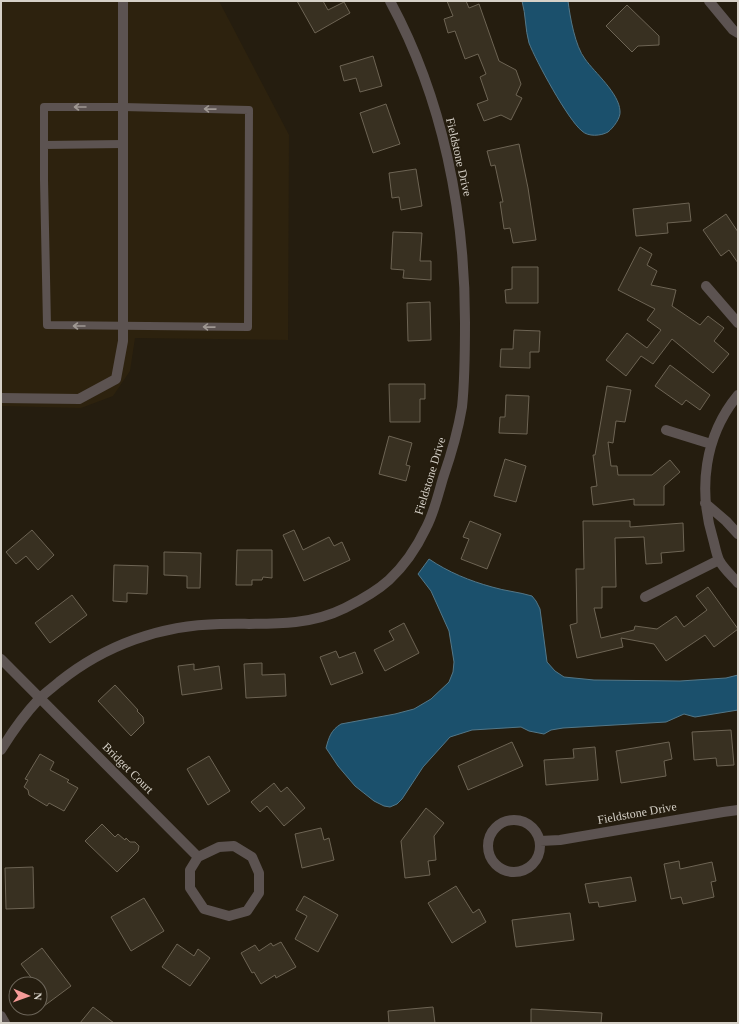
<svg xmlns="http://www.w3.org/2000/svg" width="739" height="1024" font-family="Georgia,serif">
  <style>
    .built { fill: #2d220e }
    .water { fill: #1b506c; stroke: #537788 }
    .building { fill: #383021; stroke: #6d6454 }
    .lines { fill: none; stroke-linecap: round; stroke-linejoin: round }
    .service { stroke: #5c5351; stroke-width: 8 }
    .minor { stroke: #5c5351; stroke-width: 10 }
    .oneway { stroke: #9f9892 }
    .labels { text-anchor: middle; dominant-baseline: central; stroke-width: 3; stroke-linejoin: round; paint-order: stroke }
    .street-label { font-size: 12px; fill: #d6d1c8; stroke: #251d0f }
  </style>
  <rect width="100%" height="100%" fill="#251d0f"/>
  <path class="built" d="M1,1h218l70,134 -1,205 -153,-2 -5,33 -17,25 -32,12 -80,-2z"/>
  <path class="water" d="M522,1h46c2,16 7,45 17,58 10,14 34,34 35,52 1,7 -7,17 -12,21 -7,4 -20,5 -26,-1 -14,-11 -46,-70 -53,-88 -4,-14 -3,-28 -7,-42z
    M429,559c19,13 41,22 63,28 13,4 27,5 40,9l4,5 4,8 7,53 8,9 9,6 30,3 86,1 46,-3 12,-3v35l-43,7 -11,-3 -18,8 -103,6 -12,2 -7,4 -15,-3 -8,-4 -49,3 -22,7 -27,30 -21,32 -5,5 -7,3 -6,-1 -10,-5 -19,-15 -17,-20 -12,-18c3,-11 5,-18 15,-24l54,-10 19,-5 17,-10 18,-17 4,-10 1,-10 -5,-31 -18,-40 -13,-17z"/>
  <path class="building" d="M297,1h26l5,9 16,-8 6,11 -35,20z
    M447,1h19l3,7 10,-4 20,57 17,9 5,14 -5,11 6,3 -11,22 -10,-5 -17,6 -7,-17 11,-4 -8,-23 6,-3 -8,-20 -13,5 -10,-28 -7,2 -4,-14 9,-3z
    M627,5l32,31v9l-21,1 -6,6 -26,-26z
    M373,56l9,30 -22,6 -4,-14 -12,3 -4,-15z
    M386,104l14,40 -27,9 -13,-40z
    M519,144l9,44 8,52 -23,3 -3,-15 -6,1 -4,-27h3l-8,-37 -4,1 -4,-15z
    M416,169l6,37 -21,4 -2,-13 -7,1 -3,-25z
    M689,203l2,18 -24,2 1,10 -32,3 -3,-27z
    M726,214l12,18v31l-9,-13 -8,6 -18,-26z
    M393,232l29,1 -2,28h11v19l-28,-2 1,-8 -13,-1z
    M640,247l12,7 -5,11 10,6 -6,14 25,5 -4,16 28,19 8,-9 16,12 -10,13 15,13 -16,19 -41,-34 -19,25 -12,-8 -15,20 -20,-16 21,-27 20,15 14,-18 -14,-10 8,-11 -37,-19z
    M512,267h26v36h-32l-1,-13 7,-1z
    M430,302l1,38 -23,1 -1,-38z
    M514,330l26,1 -1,21h-9v16l-30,-1 1,-18h12z
    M670,365l40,30 -10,15 -14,-10 -4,5 -27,-19z
    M389,384h36v15h-5v23h-30z
    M607,386l24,4 -6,32 -9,-1 -3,22 -5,-1 3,24h6l1,9h34l18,-15 10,12 -16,14v19h-30v-6l-41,6 -2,-18 6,-1 -4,-31h2z
    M506,395l23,1 -2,38 -28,-1 1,-16h5z
    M389,436l23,7 -6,22 4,1 -4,15 -27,-7z
    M505,459l21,7 -10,36 -22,-6z
    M470,521l31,13 -14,35 -26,-10 8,-20 -6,-2z
    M583,521h47v6l53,-4 1,28 -23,2 1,10 -16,1 -2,-27 -29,1 1,49h-14v21h-8l7,30 33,-8 1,-4 22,3 19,-13 8,11 23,-17 -11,-14 12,-9 30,42 -24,18 -9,-12 -39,26 -12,-17 -33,-6 2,9 -46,11 -7,-33 7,-2 -1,-54h8z
    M32,530l22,25 -16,15 -12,-14 -10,8 -10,-12z
    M294,530l9,20 26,-13 5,9 8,-4 8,18 -46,21 -21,-46z
    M237,550h35v28l-9,-1 -1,3h-10v5h-16z
    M164,552l37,1 -1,35h-13v-12l-23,-1z
    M114,565l34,1 -1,28 -20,-1v9l-14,-1z
    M72,595l15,20 -37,28 -15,-20z
    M404,623l15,30 -34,18 -11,-21 20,-10 -5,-9z
    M336,651l3,7 16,-6 8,21 -32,12 -11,-28z
    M262,663v12l23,-1 1,22 -40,2 -2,-34z
    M194,664v6l25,-4 3,23 -40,6 -4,-29z
    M115,685l23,25 -1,1 6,6 1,6 -13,13 -33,-35z
    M731,730l3,35 -17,1 -1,-8 -22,2 -2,-28z
    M512,742l11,24 -55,24 -10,-24z
    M669,742l3,17 -8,2 2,15 -45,7 -5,-32z
    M595,747l3,33 -52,5 -2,-25 30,-2 -1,-9z
    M40,754l14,8 -4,8 19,10 -2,2 11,6 -14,23 -15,-8 -2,3 -18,-11 -1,-5 -4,-3 4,-7 -3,-1z
    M209,756l21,35 -22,14 -21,-36z
    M274,783l7,9 6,-5 18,21 -21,18 -17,-20 -7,6 -9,-10z
    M426,808l18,15 -10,13 2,24 -8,1 2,14 -25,3 -4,-37z
    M102,824l13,13 3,-3 7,6 1,-2 4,4h5l4,4 -1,5 -21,21 -32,-31z
    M321,828l3,12 5,-2 5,22 -32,8 -7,-34z
    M679,861l1,8 32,-7 4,19 -5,1 3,15 -31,7 -2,-7 -10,2 -7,-35z
    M33,867l1,41 -28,1 -1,-41z
    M631,877l5,24 -37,6 -1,-5 -9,1 -4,-19z
    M456,886l17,27 6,-4 7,13 -34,21 -24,-40z
    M304,896l34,19 -20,37 -23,-13 12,-23 -11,-6z
    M144,898l20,33 -33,20 -20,-34z
    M570,913l4,27 -58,7 -4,-27z
    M281,942l15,25 -20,11 -1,-3 -14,9 -7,-12 -2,1 -11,-20 14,-8 4,6 12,-8 2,3z
    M177,944l17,12 4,-7 12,9 -20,28 -28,-19z
    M42,948l29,38 -31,23v-25h-4l-15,-20z
    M93,1007l21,16h-34z
    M433,1007l2,16h-46l-1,-12z
    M531,1009l71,4 -1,10h-70z"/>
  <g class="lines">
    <path class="service" d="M44,145v35l3,145 201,2 1,-217 -126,-3h-79v38l79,-1"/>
    <path class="minor" d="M709,1l24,29 5,3
      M706,286l32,37
      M738,395c-34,41 -40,95 -25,144 2,7 3,14 6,21 4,8 13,16 19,23
      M1,398l78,1 37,-20 7,-38v-340
      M666,430l45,14
      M705,503l21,18 12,13
      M645,597l74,-37
      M1,659l197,198
      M1,750c11,-18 23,-35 38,-51 6,-6 13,-11 20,-17 46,-37 102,-57 161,-58 43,-1 85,4 125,-16 14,-7 33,-18 44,-28 15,-14 28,-33 37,-52 8,-15 12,-33 17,-50 8,-23 15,-47 19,-71 3,-28 3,-56 3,-85 0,-110 -22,-223 -75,-321
      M488 846a26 26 0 1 1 52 0a26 26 0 1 1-52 0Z
      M540,841l20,-1 163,-28 15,-2
      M234,846l18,11 7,16v20l-12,18 -18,5 -25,-7 -14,-21v-18l8,-13 21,-10z
      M1,1016l4,7"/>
  </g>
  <defs><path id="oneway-shaft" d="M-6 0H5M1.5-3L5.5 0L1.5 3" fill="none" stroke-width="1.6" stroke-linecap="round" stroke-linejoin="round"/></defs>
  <g class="oneway">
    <use href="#oneway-shaft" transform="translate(80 107) rotate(-180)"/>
    <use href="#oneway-shaft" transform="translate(210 109) rotate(-179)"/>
    <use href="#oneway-shaft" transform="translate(79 326) rotate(-180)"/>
    <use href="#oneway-shaft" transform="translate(209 327) rotate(-179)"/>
  </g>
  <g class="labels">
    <g class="street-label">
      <text transform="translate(459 157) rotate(77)">Fieldstone Drive</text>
      <text transform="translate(430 476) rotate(-73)">Fieldstone Drive</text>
      <text transform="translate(128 768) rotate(45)">Bridget Court</text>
      <text transform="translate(637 813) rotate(-10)">Fieldstone Drive</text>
    </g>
  </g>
  <rect width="739" height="1024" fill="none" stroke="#d6d1c8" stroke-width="4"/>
  <g transform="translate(28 996) rotate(92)"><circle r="19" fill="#251d0f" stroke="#6c6559"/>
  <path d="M0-3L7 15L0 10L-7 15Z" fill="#f59b98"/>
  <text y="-6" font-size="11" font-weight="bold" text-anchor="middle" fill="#d6d1c8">N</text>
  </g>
</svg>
